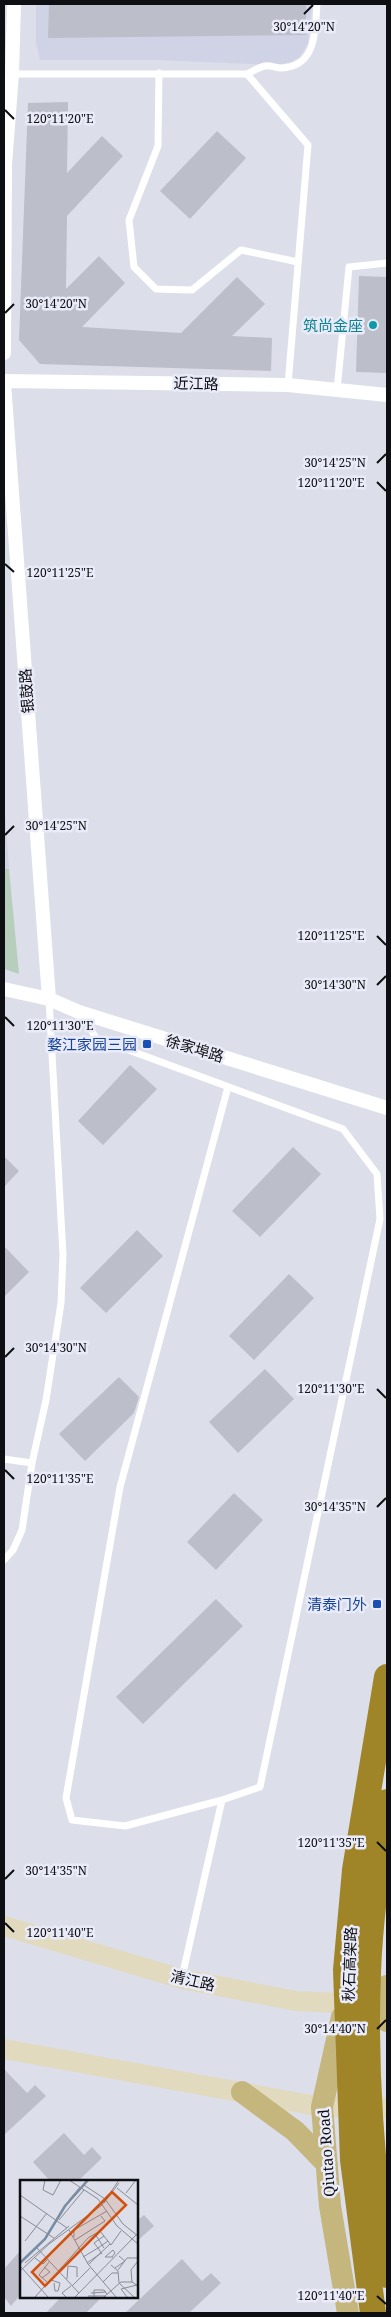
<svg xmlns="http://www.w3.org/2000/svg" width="391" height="2317" font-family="'Noto Serif','Noto Sans SC',serif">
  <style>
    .built { fill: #d0d3e6 }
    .green { fill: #b7cebd }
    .building { fill: #bcbeca }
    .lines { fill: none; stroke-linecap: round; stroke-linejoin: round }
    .lane { stroke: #fff; stroke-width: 7 }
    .street { stroke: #fff; stroke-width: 14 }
    .secondary { stroke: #e2dabe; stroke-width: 20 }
    .primary { stroke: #c5b67e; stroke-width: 22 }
    .highway { stroke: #9f8528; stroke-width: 26 }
    .ticks { fill: none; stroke: #0e0f12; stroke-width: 2 }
    .culture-dot { fill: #0f9aa8; stroke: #eaebf8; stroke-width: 2 }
    .transit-dot { fill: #1a4fb4; stroke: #eaebf8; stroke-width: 2 }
    .labels { text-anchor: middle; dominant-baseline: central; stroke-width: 5; stroke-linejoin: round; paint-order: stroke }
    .culture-label { font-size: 15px; fill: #0d838f; stroke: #eaebf8; text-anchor: end }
    .street-label { font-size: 15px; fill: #0e0f12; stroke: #eaebf8 }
    .transit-label { font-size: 15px; fill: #164399; stroke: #eaebf8; text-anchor: end }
    .inset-river { fill: none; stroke: #788da4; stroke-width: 2.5 }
    .inset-road { fill: none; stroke: #8a8b94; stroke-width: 1 }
    .view { fill: #d2520d; fill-opacity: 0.15; stroke: #d2520d; stroke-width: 2.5 }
    .inset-edge { fill: none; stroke: #0e0f12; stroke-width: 2.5 }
    .ticks-label { font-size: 12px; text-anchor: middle; fill: #0e0f12; stroke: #eaebf8; stroke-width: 5; stroke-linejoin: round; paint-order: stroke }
  </style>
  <rect width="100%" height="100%" fill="#dcdeea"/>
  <path class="built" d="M36,4h276l-4,39 -8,14 -9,5 -15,3 -118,-5h-118l-4,-18z
    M4,795l5,74h-5z"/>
  <path class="green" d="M4,869h5l10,105 -15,-5z"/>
  <path class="building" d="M49,4h257v31l-258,3z
    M68,102l-1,71 35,-37 21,20 -56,60 -1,73 33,-33 26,27 -43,44 99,6 56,-56 28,27 -33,32 40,2 -1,33 -231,-7 -21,-24 9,-237z
    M217,131l29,27 -56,61 -30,-28z
    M359,276l28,1v96l-31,-1z
    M130,1065l27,24 -54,56 -25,-24z
    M293,1147l28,27 -61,63 -28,-26z
    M4,1156l15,15 -15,16z
    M137,1230l26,26 -57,57 -26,-25z
    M4,1246l25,26 -25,25z
    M289,1274l25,24 -60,62 -25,-24z
    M265,1369l29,30 -56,54 -29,-31z
    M119,1377l20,20 -5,16 -49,48 -26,-27z
    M234,1493l29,27 -47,50 -29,-28z
    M216,1599l27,27 -100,98 -27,-27z
    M4,2069l23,24 8,-8 11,11 -42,39z
    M64,2133l20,22 8,-8 10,11 -24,23h-28l-17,-19z
    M144,2215l10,11 -18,16v-20z
    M21,2250v44l-10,12 -7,-9v-28z
    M182,2259l20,22 9,-8 10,10 -32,30h-64z
    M62,2296h41l-17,17h-40z"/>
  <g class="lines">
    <path class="lane" d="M159,73l-1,73 -29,74 5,47 22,22 36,1 49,-40 57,12
      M12,74h235l61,71 -20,240
      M247,74c5,-2 12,-7 18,-8 5,-1 11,2 16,2 36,-1 34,-38 36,-64
      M337,390l12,-123 38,-4
      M81,1014l15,24 247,91 34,45 3,45 -120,568 -38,13 -40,177
      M4,1459l28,4
      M4,1560l9,-10 9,-20 10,-67 14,-63 15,-97 2,-48 -14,-256
      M222,1800l-97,26 -53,-6 -6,-22 54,-311 108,-400"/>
    <path class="street" d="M4,353l1,-188 7,-91 2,-70
      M4,381l284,4 99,10
      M4,383l45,616
      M4,989l45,10 30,13 308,96"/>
    <path class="secondary" d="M4,1926l178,53 114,22 64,3
      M4,2049l318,58 65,1"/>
    <path class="primary" d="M387,1986v35
      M342,2017l-20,90 8,99 18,107
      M242,2092l53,39 32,33"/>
    <path class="highway" d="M387,1802c-8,56 -17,114 -19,170 -4,102 4,202 19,303
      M373,2313l-20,-153 -7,-190 9,-100 32,-193"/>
  </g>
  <path class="ticks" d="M304,14l9,-9M5,110l9,9M5,313l9,-9M377,463l9,-9M377,482l9,9M5,564l9,8M5,835l9,-9M377,936l9,9M377,985l9,-9M5,1017l9,9M5,1357l9,-9M377,1389l9,9M5,1470l9,9M377,1507l9,-9M377,1842l9,9M5,1879l9,-9M5,1923l9,9M377,2029l9,-9M377,2296l9,8"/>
  <circle class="culture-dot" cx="373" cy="325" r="5"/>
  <g class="transit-dot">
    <rect x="142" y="1039" width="10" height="10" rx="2.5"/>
    <rect x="372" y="1599" width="10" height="10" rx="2.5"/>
  </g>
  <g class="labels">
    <g class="culture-label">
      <text x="363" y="325">筑尚金座</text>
    </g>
    <g class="street-label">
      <text transform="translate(196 383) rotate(1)">近江路</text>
      <text transform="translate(26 691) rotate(-94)">银鼓路</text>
      <text transform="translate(195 1048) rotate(17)">徐家埠路</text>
      <text transform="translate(349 1964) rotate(-88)">秋石高架路</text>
      <text transform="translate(193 1980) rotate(13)">清江路</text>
      <text transform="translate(326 2153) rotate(-94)">Qiutao Road</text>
    </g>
    <g class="transit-label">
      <text x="137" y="1044">婺江家园三园</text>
      <text x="367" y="1604">清泰门外</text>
    </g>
  </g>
  <g transform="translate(20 2180)">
    <rect width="118" height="118" fill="#dcdeea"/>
    <path class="inset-river" d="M0,83l25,-24 20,-33 23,-26"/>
    <path class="inset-road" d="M25,0l-2,10 10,5 8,-15M49,0l29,19 19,27 21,18M64,5l21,14 18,25 15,12M97,8l21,17M106,13l10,-13M0,15l47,33M49,20l11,-13M84,23l15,-20M0,36l34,22M39,40l25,-30M49,50l19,34 28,33M75,54l9,14M54,57v-7l33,-19M55,60l30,-19 -4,-5M5,61l22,-28M17,68l42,45M82,74l-4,-6 10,-7M63,77l15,-9 -4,-5 10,-7M92,77l3,-4 -2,-3 -8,7h8M15,78l8,6 4,-4M5,83l44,-37M67,83l14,-10M68,85l22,-21M91,85l7,6 1,12 15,14M1,87l27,30M95,88l10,-7 -6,-5M98,90l9,-12h11M0,91l29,-27 53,-39 17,-25M22,98l8,-6 -6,-5M47,99l1,-13 9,1v10M31,100l9,3 -2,8h-3l-1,-8M83,102l9,-9h6M112,102l-1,-12 7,-9M28,103l-9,-8 10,-13M52,106l18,-18M71,113l15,-1M68,116h18M15,117l53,-59 12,-7 11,14 10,-14M46,117l-4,-4 9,-7M55,117l63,-64M74,117v-7h10l3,4M84,117l17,-15h11l6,4M107,117l-6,-8 16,-4"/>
    <path class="view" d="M92,12l14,13 -81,81 -13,-14z"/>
    <rect width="118" height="118" class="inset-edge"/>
  </g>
  <g class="ticks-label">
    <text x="304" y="31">30°14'20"N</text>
    <text x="60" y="123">120°11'20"E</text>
    <text x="56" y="308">30°14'20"N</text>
    <text x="335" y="467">30°14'25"N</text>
    <text x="331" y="487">120°11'20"E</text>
    <text x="60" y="577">120°11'25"E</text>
    <text x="56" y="830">30°14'25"N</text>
    <text x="331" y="940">120°11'25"E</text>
    <text x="335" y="989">30°14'30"N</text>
    <text x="60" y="1030">120°11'30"E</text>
    <text x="56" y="1352">30°14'30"N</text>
    <text x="331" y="1393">120°11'30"E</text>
    <text x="60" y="1483">120°11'35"E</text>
    <text x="335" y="1511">30°14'35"N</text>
    <text x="331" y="1847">120°11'35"E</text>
    <text x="56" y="1875">30°14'35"N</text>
    <text x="60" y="1937">120°11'40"E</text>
    <text x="335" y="2033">30°14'40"N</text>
    <text x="331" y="2300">120°11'40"E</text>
  </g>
  <rect width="391" height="2317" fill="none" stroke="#0e0f12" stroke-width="10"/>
</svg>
